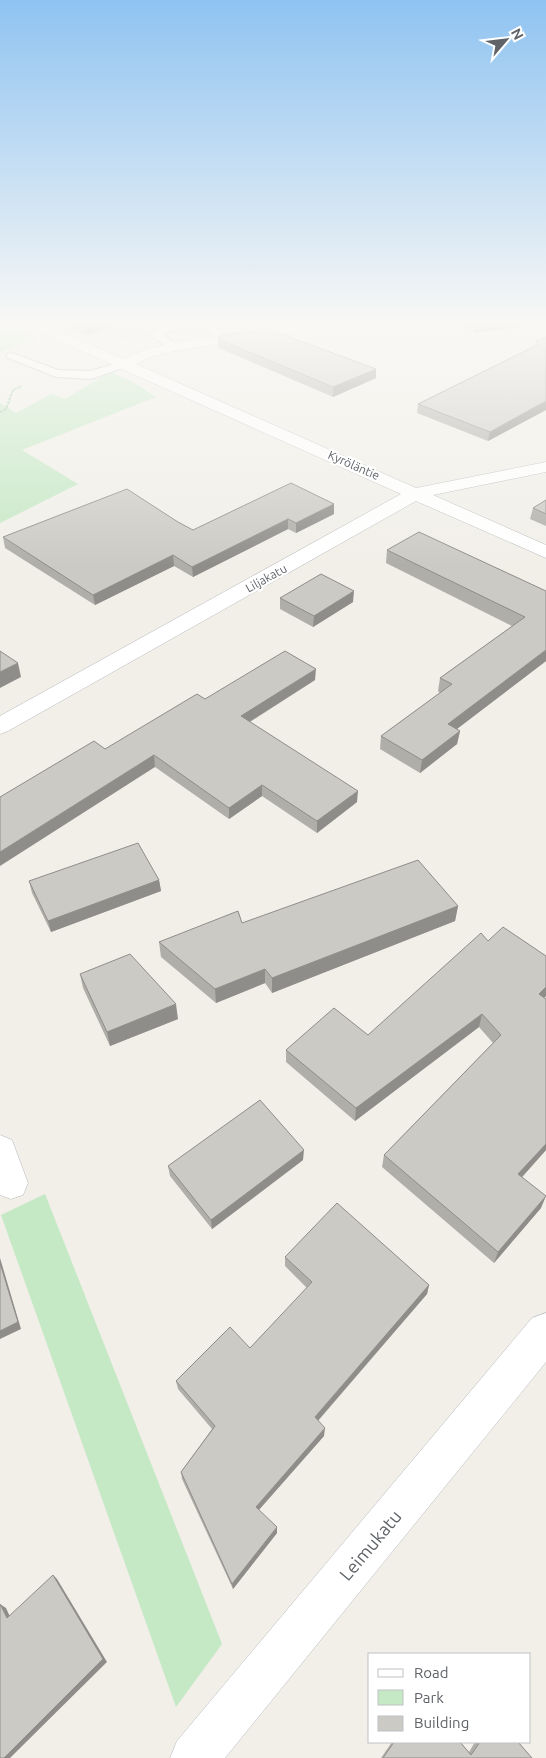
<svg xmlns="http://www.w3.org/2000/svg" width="546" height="1758" font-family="Ubuntu,sans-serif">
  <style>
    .education { fill: #e1ded6 }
    .green { fill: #c5e8c5 }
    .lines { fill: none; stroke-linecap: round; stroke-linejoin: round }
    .lane-casing { stroke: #b5b8bc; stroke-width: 2 }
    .street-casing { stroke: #b5b8bc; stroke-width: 1 }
    .path { stroke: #9cc7a9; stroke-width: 2; stroke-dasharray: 3 1; stroke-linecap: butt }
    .lane { fill: #fff; fill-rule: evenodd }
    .street { fill: #fff; fill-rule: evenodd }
    .wall { fill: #afaea9 }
    .shaded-wall { fill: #8f8d8a }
    .building { fill: #cccac5; stroke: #8f8d8a }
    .labels { text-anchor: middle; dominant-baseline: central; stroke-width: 4.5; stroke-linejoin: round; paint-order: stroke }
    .far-street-label { font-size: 12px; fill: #5f6368; stroke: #fff }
    .near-street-label { font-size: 18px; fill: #5f6368; stroke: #fff }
  </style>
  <rect width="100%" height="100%" fill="#f1efe8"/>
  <path class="education" d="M45,320h228l-147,19 -22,5z"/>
  <path class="green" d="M0,321l38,18 -38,13z
    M110,372l23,10 23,15 -134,53 56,34 -78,39v-120l16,10 35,-19 14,5z
    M45,1194l177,450 -46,63 -175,-492z"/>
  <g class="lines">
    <g class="lane-casing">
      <path id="lane" d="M191,321l24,6 14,13 -6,3c-6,-1 -8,-6 -13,-10 -12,-10 -34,-5 -47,1l16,13 -6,3 -21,-13v-5l14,-7z
        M12,353l46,17 32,1 34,-10 6,3 -2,2 -37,13 -35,-2 -48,-19 -2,-2 2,-2z"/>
    </g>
    <g class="street-casing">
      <path id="street" d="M17,320h19l87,39c35,-17 74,-20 112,-26 40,-6 80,-13 121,-13l-2,3 -5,1 -175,27 -26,7 -12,6 280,124 130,-26v10l-113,23 113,50v13l-130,-57 -408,230 -8,3v-18l401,-222 -382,-171z
        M0,1135l12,5 16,43 -5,12 -12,4 -11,-4z
        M546,1313v49l-321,396h-55l7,-17 355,-423z"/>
    </g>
    <path class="path" d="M0,412l6,-3 7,-19 9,-4"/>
    <use href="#lane" class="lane"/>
    <use href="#street" class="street"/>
  </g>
  <path class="wall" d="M54,320h76l-42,15z
    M456,320h90v3l-71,10z
    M546,337v73l-58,31 -71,-28 1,-9 117,-57 1,-6z
    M218,339l158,39 -43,19 -114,-49z
    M546,500v26l-16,-7 3,-11z
    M334,504v10l-38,19 -8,-4 -95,48 -19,-11 -79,39 -90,-57 -2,-11 175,-15 15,8z
    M387,550l159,41v70l-89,68 3,2 -3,13 -37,29 -40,-24 1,-13 59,-43 -2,-2 2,-13 72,-52 -126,-63z
    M280,598l73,4 -40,25 -33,-18z
    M315,680l-65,42 107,80 -40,31 -55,-37 -33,23 -74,-52 -50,-18 100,-50z
    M159,880l2,11 -110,41 -19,-39 -3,-12z
    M458,906l-3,15 -183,72 -7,-10 -49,20 -55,-46 -2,-15 83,-19z
    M488,941l58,55 -2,2 2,1v151l-24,27 19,31 -47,55 -112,-96 2,-12 109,-112 -14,-16 -124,94 -69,-59v-12l82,-15z
    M80,974l98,45 -68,27 -27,-58z
    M303,1160l-91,69 -42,-53 -2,-10z
    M285,1257l144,28 -2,9 -109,127 6,15 -65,74 18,23 -44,56 -51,-110 -1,-7 31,-43 -34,-40 -2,-8 74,-33 57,-60 -22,-22z
    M392,1742h68l9,10 6,-10h43l14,16h-151z"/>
  <path class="shaded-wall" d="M102,320h28l-42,15 -2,-10z
    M506,320h40v3l-71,10 1,-9z
    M376,369v9l-43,19v-10z
    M546,401v9l-58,31 2,-9z
    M334,504v10l-38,19v-10z
    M288,519v10l-95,48 -1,-10z
    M173,555l1,11 -79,39 -2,-10z
    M354,591l-1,11 -40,25 1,-11z
    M546,650v11l-101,77 3,-14z
    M18,663l3,14 -21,11v-16z
    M316,669l-1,11 -74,47v-11z
    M460,731l-3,13 -37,29 2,-13z
    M154,755l1,12 -155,99v-14z
    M262,785v11l-33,23v-11z
    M358,791l-1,11 -40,31v-12z
    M159,880l2,11 -110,41 -3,-11z
    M458,906l-3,15 -183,72v-15z
    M265,969v14l-49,20 -1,-14z
    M546,987v9l-11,11 4,-13z
    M176,1004l2,15 -68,27 -3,-14z
    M482,1014l-3,13 -124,94 1,-13z
    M546,1144v6l-32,36 4,-12z
    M304,1150l-1,10 -91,69 -1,-9z
    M546,1196l-5,12 -47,55 4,-11z
    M0,1258l21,71 -21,10z
    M429,1285l-2,9 -113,131 1,-8z
    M325,1428l-1,8 -68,77v-6z
    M277,1527v6l-44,56 -1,-5z
    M53,1575l4,4 50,83 -97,96h-6z
    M0,1604l6,4 6,13 -5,-3z"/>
  <path class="building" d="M74,320h28l-16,5z
    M470,320h36l-30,4z
    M268,329l108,40 -43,18 -115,-48 1,-3z
    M546,337v64l-56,31 -72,-28 119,-59 -1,-4z
    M291,483l43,21 -38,19 -8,-4 -96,48 -19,-12 -80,40 -90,-58 124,-48 51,33 15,8z
    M546,500v14l-13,-6z
    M419,532l127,59v59l-98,74 12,7 -38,29 -41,-24 71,-52 -12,-6 85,-61 -138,-67z
    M321,574l33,17 -40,25 -34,-18z
    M0,651l18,12 -18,9z
    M285,651l31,18 -75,47 117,75 -41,30 -55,-36 -33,23 -75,-53 -154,97v-55l94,-56 11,8 92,-55 8,5z
    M138,843l21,37 -111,41 -19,-40z
    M418,860l40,46 -186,72 -7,-9 -50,20 -56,-47 79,-31 4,12z
    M503,927l43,29v31l-7,7 7,5v145l-28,30 28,22 -48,56 -114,-97 117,-120 -19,-21 -126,94 -70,-58 48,-42 34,27 113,-102 7,8z
    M130,954l46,50 -69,28 -27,-58z
    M260,1100l44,50 -93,70 -43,-54z
    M337,1203l92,82 -114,132 10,11 -69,79 21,20 -45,57 -51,-112 34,-46 -39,-45 54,-54 20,21 62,-66 -27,-25z
    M0,1263l18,59 -18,9z
    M53,1575l50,84 -99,99h-4v-154l7,14z
    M394,1742h66l11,13 9,-13h38l14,16h-149z"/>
  <linearGradient id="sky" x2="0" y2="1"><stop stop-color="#8fc3f1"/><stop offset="0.57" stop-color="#f9f8f5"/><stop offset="1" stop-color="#f9f8f5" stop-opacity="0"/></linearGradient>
  <rect width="546" height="566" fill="url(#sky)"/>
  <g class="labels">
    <g class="far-street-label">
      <text transform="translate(354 465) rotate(24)">Kyröläntie</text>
      <text transform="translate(266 578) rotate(-29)">Liljakatu</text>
    </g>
    <g class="near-street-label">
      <text transform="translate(370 1545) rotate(-50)">Leimukatu</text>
    </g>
  </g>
  <rect x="368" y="1653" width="162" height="90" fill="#ffffff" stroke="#bfc1c3"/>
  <rect x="378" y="1669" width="25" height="8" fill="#ffffff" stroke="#bfc1c3"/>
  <text x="414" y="1678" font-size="15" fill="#5f6368">Road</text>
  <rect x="378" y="1690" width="25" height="15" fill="#c5e8c5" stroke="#bfc1c3"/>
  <text x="414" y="1703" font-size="15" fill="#5f6368">Park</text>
  <rect x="378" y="1716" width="25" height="15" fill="#cccac5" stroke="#bfc1c3"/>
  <text x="414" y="1728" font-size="15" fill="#5f6368">Building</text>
  <g transform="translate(506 40) rotate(62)" stroke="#ffffff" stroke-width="4" paint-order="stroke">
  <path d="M0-4L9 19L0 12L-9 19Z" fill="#5f6368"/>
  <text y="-8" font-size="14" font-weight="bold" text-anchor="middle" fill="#5f6368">N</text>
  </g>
</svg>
